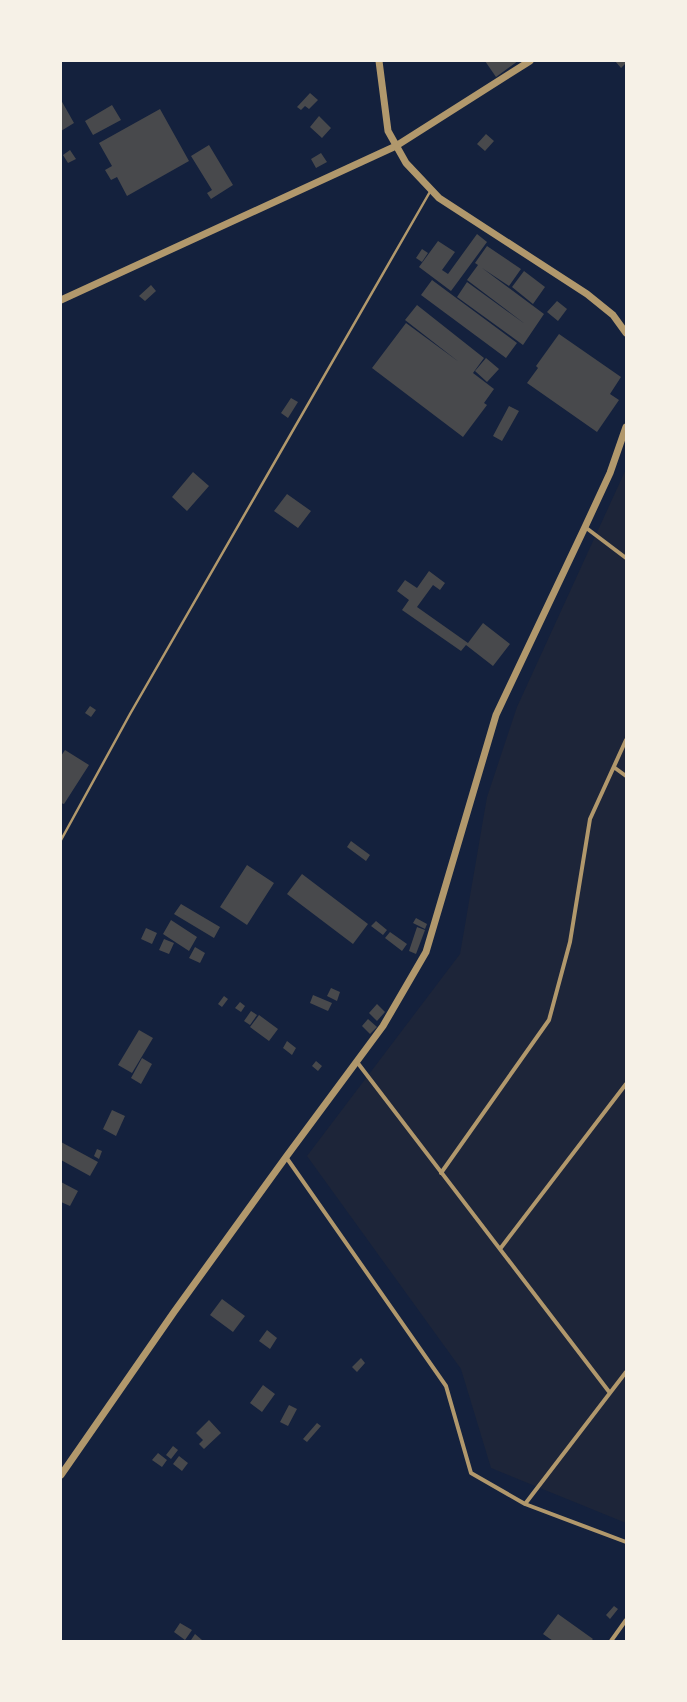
<svg xmlns="http://www.w3.org/2000/svg" width="687" height="1702" font-family="'Titillium Web',sans-serif">
  <style>
    .green { fill: #1d2539 }
    .building { fill: #48494c }
    .lines { fill: none; stroke-linecap: round; stroke-linejoin: round }
    .service { stroke: #b1986c; stroke-width: 2.5 }
    .minor { stroke: #b1986c; stroke-width: 4 }
    .tertiary { stroke: #b1986c; stroke-width: 7 }
  </style>
  <rect width="100%" height="100%" fill="#14213d"/>
  <path class="green" d="M626,469v1054l-135,-55 -30,-99 -154,-213 153,-202 27,-157 30,-90z"/>
  <path class="building" d="M485,61h33l-22,16z
    M615,61h11v2l-5,5z
    M310,93l8,7 -9,9 -4,-3 -4,4 -4,-3z
    M61,100l13,23 -13,8z
    M112,105l9,15 -28,15 -8,-14z
    M160,109l29,52 -62,35 -10,-19 -6,3 -6,-10 7,-4 -13,-23z
    M319,116l12,12 -9,10 -12,-11z
    M486,134l8,7 -9,10 -8,-7z
    M209,145l24,40 -22,14 -4,-6 5,-3 -21,-34z
    M70,150l6,9 -8,4 -5,-8z
    M321,153l6,9 -11,6 -5,-9z
    M477,234l10,8 -36,49 -32,-24 19,-26 17,11 -13,18 6,4z
    M487,246l34,23 -12,17 -27,-18 62,46 -21,31 -66,-48 10,-15 58,42 -58,-44 11,-15 -3,-2z
    M422,249l6,4 -6,9 -6,-4z
    M524,271l21,16 -12,17 -21,-17z
    M432,280l85,63 -11,15 -85,-63z
    M151,285l5,6 -11,10 -6,-5z
    M557,301l10,8 -9,12 -11,-9z
    M417,305l67,53 -11,15 21,16 -10,14 3,2 -24,32 -91,-69 34,-45 53,39 -54,-42z
    M559,334l62,43 -11,17 9,6 -22,32 -70,-49 11,-15 -2,-2z
    M486,358l13,11 -12,13 -12,-11z
    M291,398l7,4 -10,16 -7,-5z
    M509,406l10,5 -17,30 -9,-5z
    M193,472l16,14 -22,25 -15,-14z
    M287,494l24,17 -13,17 -24,-17z
    M429,571l16,12 -5,7 -7,-5 -16,22 51,36 15,-20 27,21 -17,22 -27,-21 -5,6 -59,-41 7,-10 -12,-9 8,-11 12,8z
    M90,706l6,4 -5,7 -6,-4z
    M65,750l24,15 -25,39 -3,-1v-47z
    M351,841l19,14 -4,6 -19,-14z
    M247,865l27,18 -27,42 -27,-18z
    M302,874l66,50 -15,20 -66,-50z
    M181,904l39,23 -6,11 -40,-24z
    M416,918l11,6 -2,5 -12,-6z
    M171,920l26,17 -8,14 -26,-17z
    M376,921l11,9 -4,5 -12,-9z
    M417,927l8,3 -9,24 -7,-3z
    M146,928l11,5 -5,11 -11,-5z
    M390,932l17,12 -5,7 -17,-13z
    M164,939l10,4 -5,11 -10,-4z
    M195,947l10,6 -5,10 -11,-5z
    M331,988l9,4 -3,9 -10,-5z
    M313,995l19,8 -4,8 -18,-8z
    M224,996l4,3 -6,8 -4,-3z
    M240,1002l5,4 -4,6 -6,-4z
    M377,1004l8,8 -8,9 -8,-8z
    M251,1011l6,4 -7,10 -6,-4z
    M259,1015l19,14 -9,12 -19,-14z
    M368,1019l9,8 -7,7 -8,-8z
    M139,1030l14,8 -21,35 -14,-8z
    M287,1041l9,7 -4,7 -9,-7z
    M142,1058l10,6 -11,20 -10,-6z
    M316,1061l6,5 -4,5 -6,-5z
    M112,1110l13,6 -9,20 -13,-7z
    M61,1142l37,20 -8,14 -29,-16z
    M97,1149l5,2 -3,8 -5,-3z
    M61,1182l17,9 -8,15 -9,-4z
    M222,1299l23,17 -12,16 -23,-17z
    M267,1330l10,8 -7,11 -11,-8z
    M361,1358l4,5 -8,9 -5,-5z
    M263,1385l12,9 -13,18 -12,-9z
    M289,1405l8,4 -9,17 -8,-4z
    M209,1420l12,13 -17,16 -5,-5 4,-4 -7,-7z
    M317,1423l4,3 -14,16 -4,-3z
    M173,1446l5,4 -7,9 -5,-4z
    M158,1453l9,7 -5,7 -10,-7z
    M179,1456l9,7 -6,8 -9,-7z
    M614,1606l4,3 -8,10 -4,-4z
    M558,1614l35,25 -2,2h-38l-10,-7z
    M180,1623l12,7 -7,10 -11,-8z
    M195,1634l7,6 -1,1 -10,-1z"/>
  <g class="lines">
    <path class="service" d="M61,840l69,-126 301,-524"/>
    <path class="minor" d="M585,527l41,31
      M615,768l11,8
      M357,1062l253,331
      M286,1157l160,229 25,87 54,31 101,38
      M441,1173l108,-153 21,-78 20,-123 36,-79
      M500,1249l126,-165
      M525,1504l101,-132
      M611,1641l15,-21"/>
    <path class="tertiary" d="M379,61l9,70 18,32 33,35 148,96 26,21 13,18
      M61,300l335,-154 134,-85
      M61,1475l113,-163 112,-155 97,-131 43,-74 70,-237 89,-188 25,-54 16,-46"/>
  </g>
  <rect width="687" height="1702" fill="none" stroke="#f6f1e7" stroke-width="124"/>
</svg>
